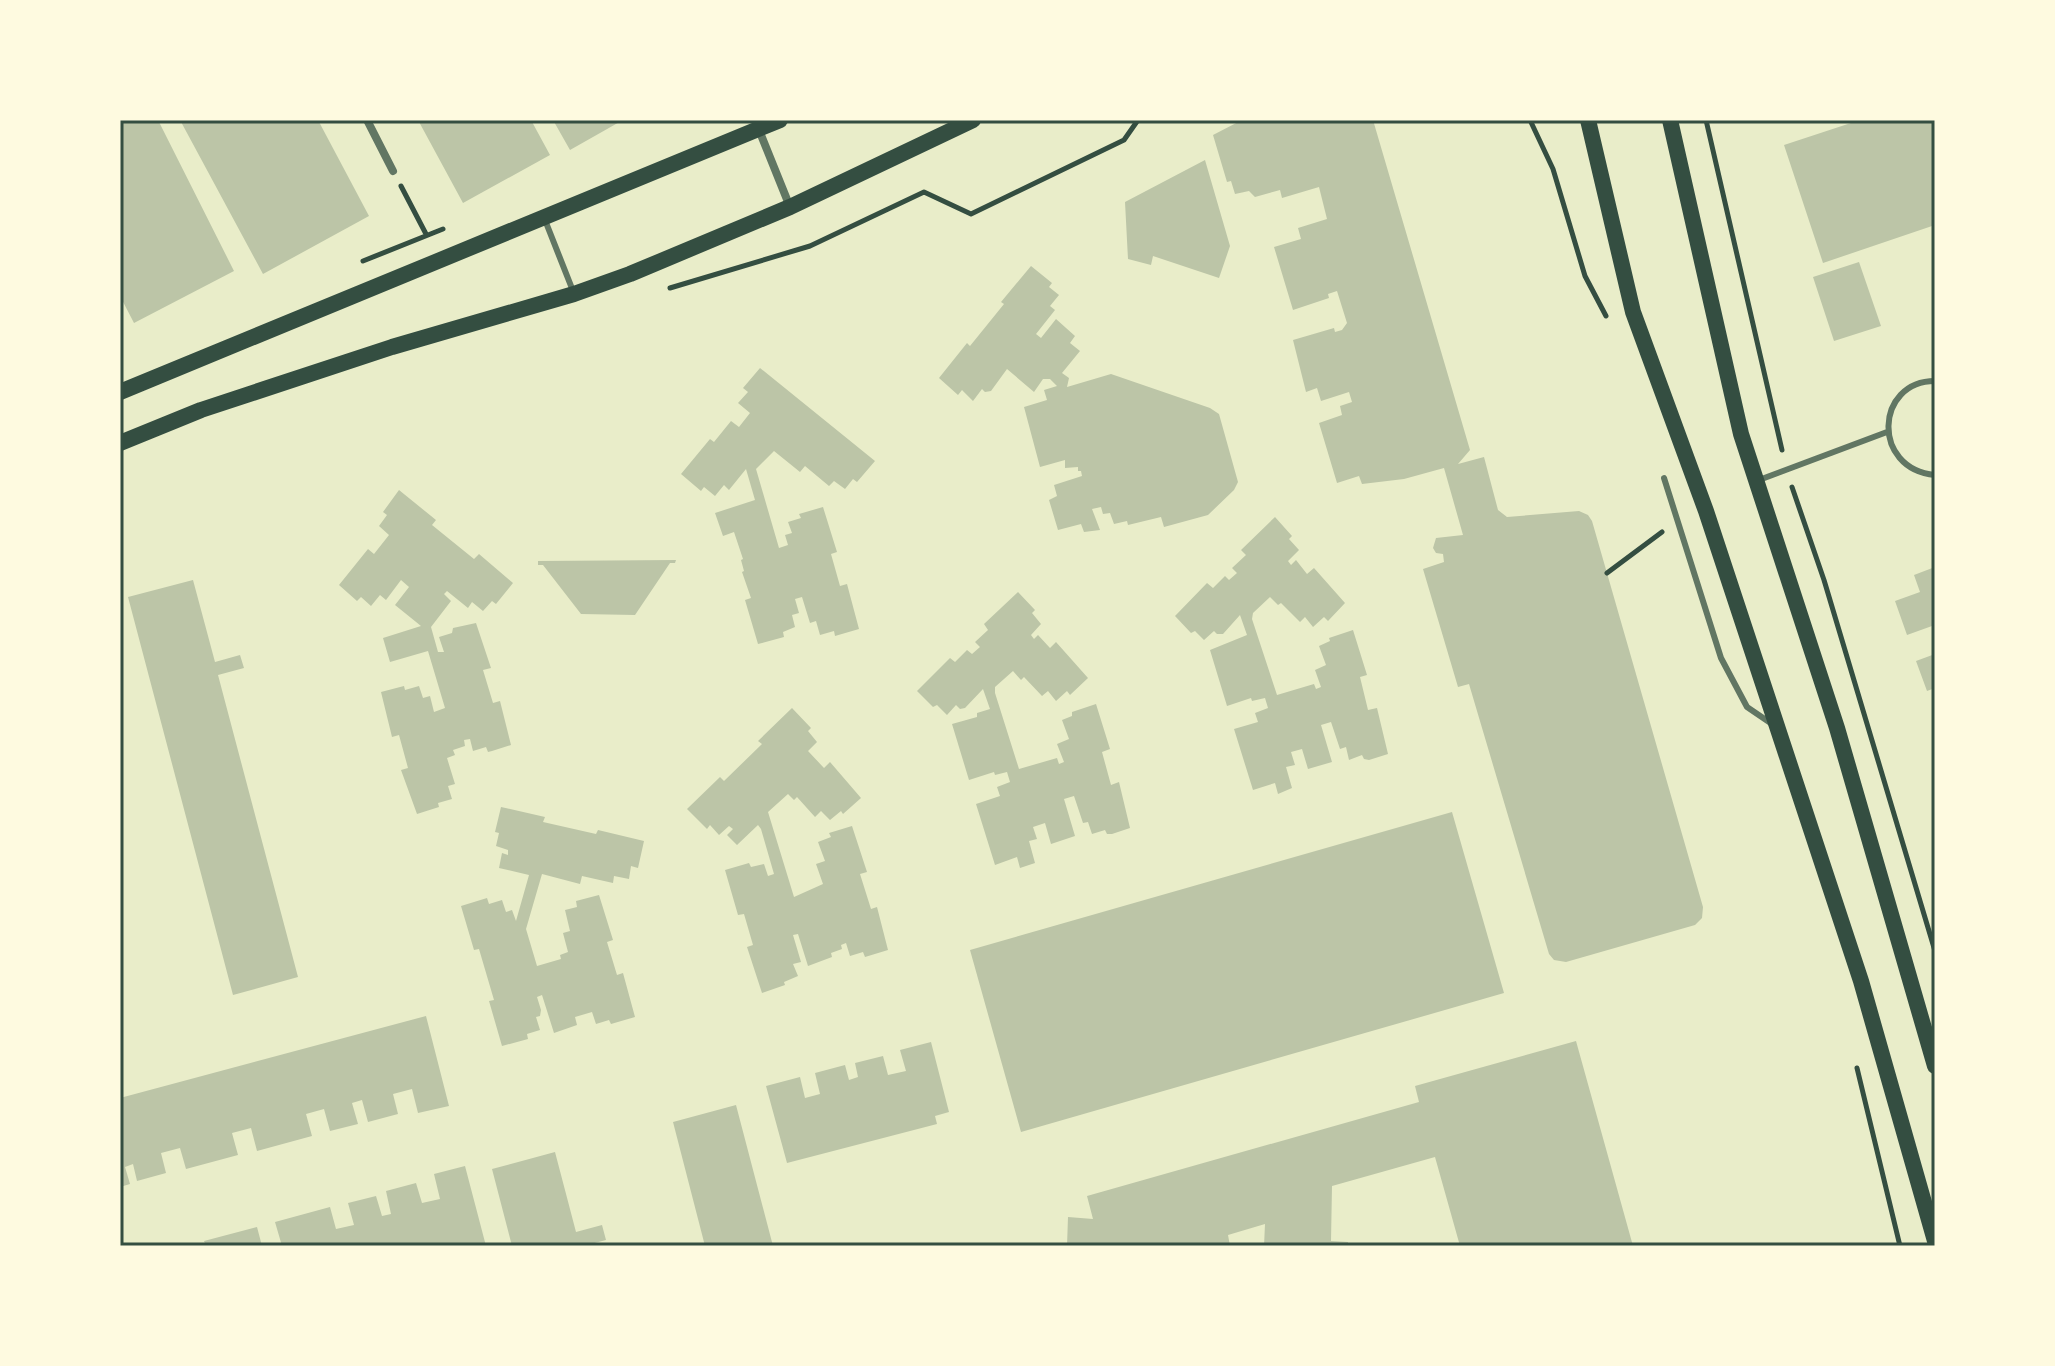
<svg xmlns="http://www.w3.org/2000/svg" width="2055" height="1366" font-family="'Open Sans',sans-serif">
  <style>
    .building { fill: #bcc5a7 }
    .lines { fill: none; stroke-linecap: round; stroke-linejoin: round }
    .path { stroke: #344e41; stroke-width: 5 }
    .service { stroke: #617663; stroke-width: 6 }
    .minor { stroke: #617663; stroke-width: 8 }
    .secondary { stroke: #344e41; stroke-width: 16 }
    .neatline { fill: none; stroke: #344e41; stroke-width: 3 }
  </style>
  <rect width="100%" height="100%" fill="#e9edc9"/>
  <path class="building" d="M120,120h38l76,151 -100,52 -14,-27z
    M180,120h138l51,96 -106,58z
    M418,120h113l19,35 -87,48z
    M553,120h70l-53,30z
    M1242,120h131l97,330 -12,14 26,-7 14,53 9,7 72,-6 9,4 4,6 111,386 -1,11 -7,7 -129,37 -12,-2 -5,-6 -80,-270 -11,3 -35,-118 21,-7 -1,-8 -7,-1 -3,-5 3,-10 27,-3 -19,-67 -40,11 -42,5 -3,-8 -22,7 -18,-60 23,-8 -2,-9 12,-4 -3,-10 -28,9 -4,-13 -11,4 -13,-52 41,-12 1,4 7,-2 5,-7 -10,-32 -9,3 1,4 -36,12 -19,-63 27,-8 -3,-11 29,-9 -8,-32 -37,11 -2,-8 -25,7 -6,-6 -14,3 -4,-13 -4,1 -14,-47z
    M1860,120h75v105l-112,38 -39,-118z
    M1205,160l25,86 -11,32 -66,-22 -2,9 -23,-6 -3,-57z
    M1859,262l22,64 -47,15 -21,-64z
    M1031,266l21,17 -3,4 10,8 -9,11 5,4 -19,24 5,4 15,-19 19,17 -5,7 10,8 -18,22 7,5 -2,9 44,-13 99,34 9,6 19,68 -4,8 -26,25 -44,12 -3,-10 -33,8 -1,-4 -13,3 -4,-11 -7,1 -2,-7 -9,2 8,21 -16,2 -3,-8 -23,6 -9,-30 8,-4 -3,-11 28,-9 -1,-5h-3v-4l-13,1v-8l-25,7 -16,-60 23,-7 -3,-10 13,-4 -7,-7h-7l-9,13 -27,-23 -16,22 -6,1 -3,-3 -9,12 -11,-11 -4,5 -19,-17 28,-35 3,3 34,-42 -3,-2z
    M760,368l115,93 -18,21 -4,-3 -8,10 -11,-8 -5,5 -24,-20 -5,6 -26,-21 -18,18 23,79 9,-3 -3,-10 7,-2 -4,-11 13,-4 -2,-4 24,-7 14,45 -6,2 9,32 7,-2 12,45 -24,7 -1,-5 -14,4 -4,-14 -6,2 -8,-26 -7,2 4,14 -7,2 3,12 -12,5 1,5 -26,7 -13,-44 6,-2 -9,-26 2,-1 -3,-11 2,-1 -9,-27 -11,4 -8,-23 40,-13 -9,-31 -17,21 -5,-5 -9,11 -11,-9 -3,4 -20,-17 29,-35 4,3 17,-21 8,6 11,-14 -12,-10 10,-11 -5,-4z
    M399,490l37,30 -4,5 42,34 5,-5 34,29 -17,21 -4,-3 -9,10 -11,-9 -4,6 -21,-17 -3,3 7,7 -20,26 7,25h6l-5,-15 13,-4 1,-5 23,-5 15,45 -8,2 10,33 7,-2 11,44 -19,6 -4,1 -2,-5 -13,4 -3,-12 -6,1 1,6 -12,4 2,5 -8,3 8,26 -7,2 4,13 -14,4 1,4 -22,7 -16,-44 7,-2 -9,-33 -7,2 -11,-45 23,-6 1,4 14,-4 4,12 7,-2 4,16 11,-4 -17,-57 -38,11 -7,-24 38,-12 -26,-21 14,-18 -8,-7 -15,20 -6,-5 -9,11 -10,-9 -4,4 -18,-16 29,-36 6,5 15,-19 -10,-9 8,-11 -4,-3z
    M1275,517l17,19 -3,3 10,11 -11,11 3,4 5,-5 11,14 7,-6 31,35 -17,18 -4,-4 -11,10 -8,-10 -5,5 -19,-19 -3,2 -8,-8 -17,16 -1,6 25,76 37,-11 2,5 5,-2 -6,-17 11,-5 -7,-19 11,-5 -1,-3 24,-8 14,45 -7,2 8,33 9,-2 11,46 -19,6 -5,-1 -2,-4 -13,5 -3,-13 -6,2 -9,-27 -10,3 11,37 -24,7 -6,-20 -11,3 4,13 -9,2 6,21 -14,6 -3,-11 -22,7 -19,-61 24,-7 -3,-9 13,-5 -3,-10 -13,3 -1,-3 -24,8 -17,-56 37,-15 -7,-20 -17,19h-6l-3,-3 -10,9 -9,-9 -4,2 -16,-17 32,-33 6,5 12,-12 4,4 8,-7 -5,-5 14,-13 -5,-5z
    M676,560l-1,3h-5l-35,52 -54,-1 -38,-49h-5v-4z
    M1935,567v65l-3,-6 -25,9 -12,-34 25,-9 -6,-17z
    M193,580l22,82 25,-7 4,13 -26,7 80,302 -65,18 -105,-398z
    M1018,592l17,18 -3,3 9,11 -10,11 3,4 4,-4 12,13 6,-6 32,36 -18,17 -3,-4 -11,10 -8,-10 -6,5 -18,-19 -3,3 -8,-9 -18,16v6l24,76 38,-11 2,6 5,-2 -7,-18 12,-5 -7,-19 10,-4v-4l24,-8 14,45 -8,3 9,33 8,-3 11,46 -18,6h-5l-2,-4 -13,4 -4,-12 -5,1 -9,-27 -10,3 11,37 -24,8 -6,-21 -12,4 4,12 -8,2 6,22 -15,5 -3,-11 -22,8 -19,-61 24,-8 -3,-9 13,-5 -3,-10 -12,3 -1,-3 -25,8 -17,-56 25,-7v-4l13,-4 -7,-20 -18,19 -5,1 -4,-4 -9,10 -10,-10 -4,2 -16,-16 33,-33 5,4 12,-12 5,4 8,-7 -5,-5 13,-12 -4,-6z
    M1935,654v34l-8,3 -11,-30z
    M792,708l19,20 -3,3 9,11 -9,9 16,17 6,-6 31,36 -18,16 -2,-3 -11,9 -9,-9 -6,6 -18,-20 -3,3 -6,-6 -20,18 26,85 29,-13 -7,-20 9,-3 -7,-19 13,-5 -2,-4 23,-7 15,46 -7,2 11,35 6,-2 11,43 -23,7 -2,-5 -13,4 -4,-13 -5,2 1,4 -11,4 1,4 -24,9 -10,-32 -5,1 8,27 -8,2 5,12 -14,6 1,3 -23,8 -15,-46 6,-2 -9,-31 -6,1 -13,-45 24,-7 2,4 13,-3 4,12 6,-2 -13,-45 -3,-4 -21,20 -10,-10 6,-6 -4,-3 -10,9 -9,-10 -3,4 -20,-20 33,-32 4,4 38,-37 -4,-3z
    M501,807l44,10 -2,5 53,12 2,-4 46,11 -6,27 -7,-2 -2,13 -15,-3 -1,7 -31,-7 -2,8 -38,-10 -16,55 11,37 24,-7 -1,-4 8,-3 -5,-19 7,-2 -5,-21 12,-3 -1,-6 23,-6 14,45 -6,2 10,33 6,-2 12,44 -24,7 -2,-4 -13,4 -4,-12 -17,5 2,8 -23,8 -12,-38 -5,2 4,13 -1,6 -4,1 4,13 -13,4 1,5 -26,7 -13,-45 5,-1 -15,-51 -5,1 -13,-44 26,-8 2,6 13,-4 4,12 6,-2 4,11 13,-46 -30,-7 3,-15 6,2v-5l-12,-4 3,-13 -4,-1z
    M1452,812l52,181 -483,139 -51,-182z
    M426,1016l23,90 -31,7 -6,-24 -19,5 5,20 -30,8 -6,-22 -10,3 6,21 -28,7 -6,-22 -18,5 6,22 -55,15 -6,-23 -19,5 6,22 -52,14 -6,-21 -19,5 5,20 -29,8 -4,-17 -8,3 5,17 -10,3v-89z
    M1576,1041l57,205h-173l-25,-89 -103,29 -1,55 17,1v4h-84l1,-22 -37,11 2,11h-163l1,-29 25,2 -6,-23 332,-94 -4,-16z
    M931,1042l18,70 -14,4 2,8 -150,39 -21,-77 34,-9 5,21 15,-4 -5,-21 30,-8 4,15 9,-3 -3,-14 28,-7 5,19 18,-4 -6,-21z
    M736,1105l37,141h-68l-32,-124z
    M555,1152l21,80 26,-7 4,15 -23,6h-71l-20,-77z
    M465,1166l21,80h-204l-7,-24 55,-15 6,22 18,-4 -6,-22 28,-7 6,20 9,-2 -5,-23 30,-8 6,20 18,-4 -6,-25z
    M257,1227l5,19h-56l-2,-5z"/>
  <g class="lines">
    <path class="path" d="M1530,120l23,49 32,107 21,40
      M1706,120l76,330
      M401,186l25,48
      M363,261l80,-32
      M670,288l140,-42 114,-54 47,22 153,-74 14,-20
      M1792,487l32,93 111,371
      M1607,573l55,-41
      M1857,1068l43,178"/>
    <path class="service" d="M545,220l28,71
      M1935,381c-60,0 -64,88 0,94
      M1664,478l57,180 26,49 25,17
      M1759,480l128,-48"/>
    <path class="minor" d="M367,120l26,51
      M755,120l35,87"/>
    <path class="secondary" d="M1588,120l45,192 73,199 155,470 74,260
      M1670,120l71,314 96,294 98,338
      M120,392l660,-272
      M120,443l81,-33 191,-63 182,-53 56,-20 160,-67 183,-87"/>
  </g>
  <rect width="2055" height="1366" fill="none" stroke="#fefae0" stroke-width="244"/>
  <rect x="122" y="122" width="1811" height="1122" class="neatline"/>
</svg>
